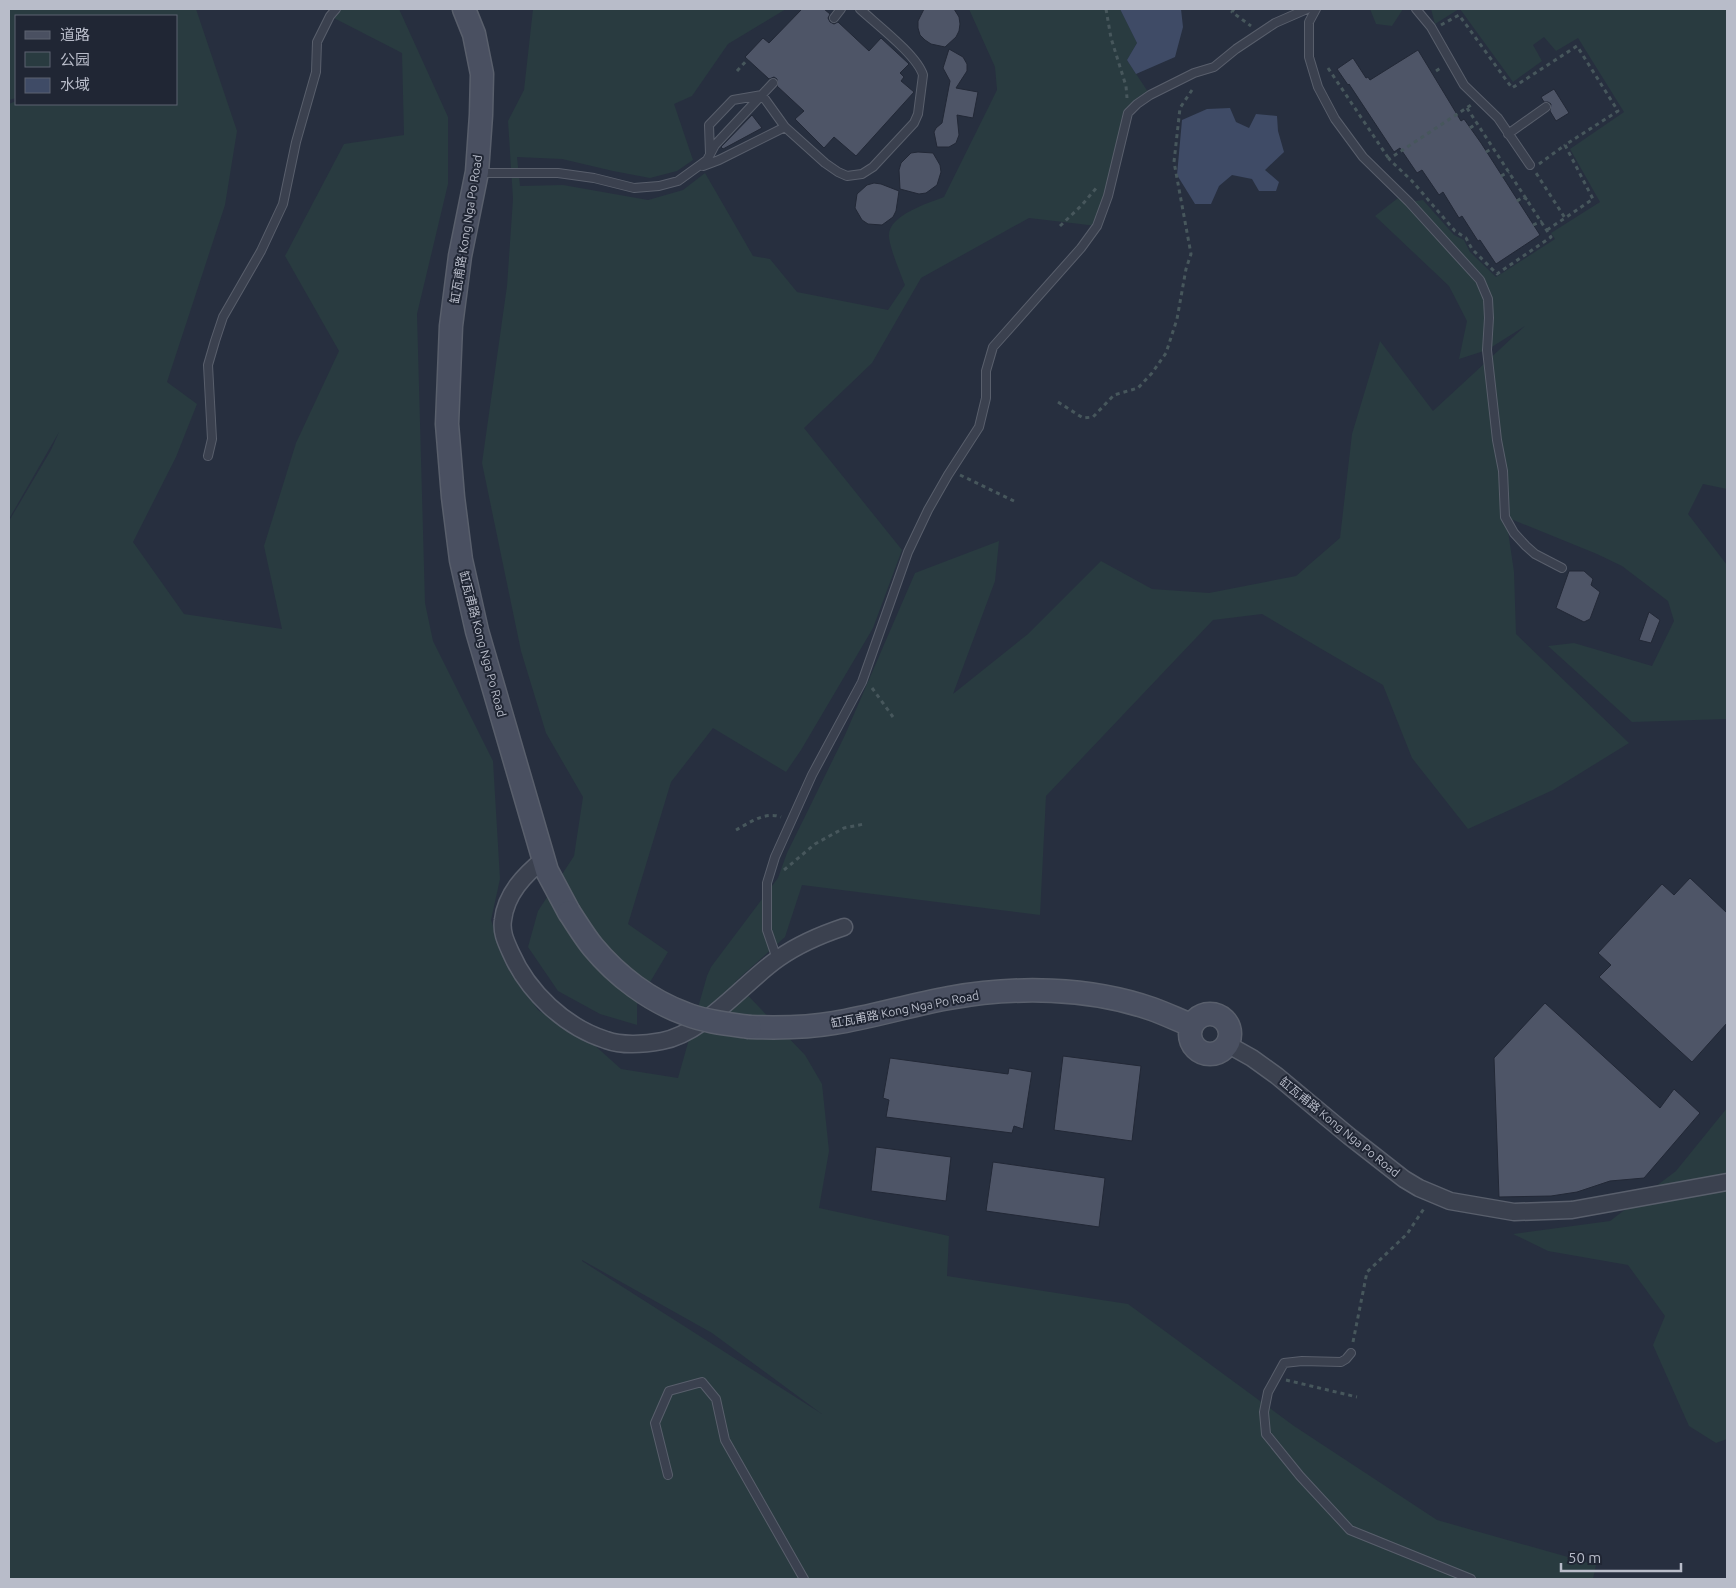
<svg xmlns="http://www.w3.org/2000/svg" width="1736" height="1588" font-family="Ubuntu,'Noto Sans SC',sans-serif">
  <style>
    .green { fill: #293b40; fill-rule: evenodd }
    .water { fill: #3f4b66 }
    .building { fill: #4e5567; stroke: #222836 }
    .lines { fill: none; stroke-linecap: round; stroke-linejoin: round }
    .lane-casing { stroke: #595f6c; stroke-width: 10 }
    .street-casing { stroke: #595f6c; stroke-width: 19 }
    .secondary-casing { stroke: #595f6c; stroke-width: 25 }
    .path { stroke: #47575c; stroke-width: 3; stroke-dasharray: 4 4; stroke-linecap: butt }
    .lane { stroke: #3b414f; stroke-width: 8 }
    .street { stroke: #3b414f; stroke-width: 16 }
    .secondary { stroke: #4a5061; stroke-width: 22 }
    .secondary-bridge-casing { stroke: #595f6c; stroke-width: 25; stroke-linecap: butt }
    .secondary-bridge { stroke: #4a5061; stroke-width: 22 }
    .labels { text-anchor: middle; dominant-baseline: central; stroke-width: 4; stroke-linejoin: round; paint-order: stroke }
    .street-label { font-size: 12px; fill: #b8bcc9; stroke: #202634 }
  </style>
  <rect width="100%" height="100%" fill="#272f3f"/>
  <path class="green" d="M9,9h187l41,122 -12,74 -58,177 30,22 -21,53 -43,85 51,72 98,15 -18,-83 32,-103 43,-92 -54,-95 59,-112 60,-9 -2,-82 -72,-37 8,-7h61l49,108v67l-31,130 8,289 8,38 60,120 7,118 -9,41 15,45 32,45 53,32 30,27 57,9 29,-102 4,-9 67,-89 9,-25 58,-118 70,-162 84,-32 -4,40 -42,113 75,-60 73,-73 51,28 57,4 87,-17 44,-38 12,-104 28,-93 53,70 92,-85 -38,24 -28,9 8,-38 -18,-35 -74,-70 23,-18 11,4 14,-2 31,35 10,5 6,12 26,25 59,-38 -4,-6 49,-31 -30,-53 54,-37 -46,-74 -22,13 -12,-14 -11,8 9,16 -29,21 -53,-73h267v480l-24,-5 -15,30 39,51v154l-95,3 -84,-76 26,-3 78,23 22,-45 -6,-20 -46,-35 -25,-12 -91,-37 8,55 2,62 113,109 -76,47 -85,39 -56,-71 -29,-73 -121,-71 -49,6 -167,176 -6,119 -238,-30 -17,52 -50,45 70,73 17,29 7,67 -10,57 130,28 -2,40 181,28 166,122 143,94 159,45 -3,14h-1584v-1058l42,-71 8,-18 -50,87v-415l7,-3v3h160v-88h-160v82l-7,2zM582,1260l130,73 110,81 -240,-153z
    M533,9h253l-58,35 -36,52 -18,8 19,56 -16,11 -27,7 -37,-7 -51,-12 -45,-2 3,29 43,-1 85,15 35,-10 22,-17 48,83 17,3 27,33 91,18 17,-25c-4,-10 -16,-39 -16,-49 -1,-21 40,-33 55,-39l53,-107 -2,-23 -26,-58h151l17,34 -10,17 23,35 -22,18 -31,113 -68,-8 -108,60 -49,85 -68,65 98,122 -29,78 -72,122 -15,22 -73,-44 -42,54 -43,142 40,28 -31,52v21l-37,-11 -42,-23 -30,-44 10,-36 36,-55 9,-59 -37,-64 -25,-82 -39,-188 25,-177 6,-87 -5,-78 16,-31z
    M1370,9h33l-11,17 -16,-2z
    M1431,9h28l-24,15z
    M1727,1108v331l-11,4 -27,-17 -36,-81 12,-29 -37,-51 -80,-14 -35,-17 97,-13 66,-50z"/>
  <path class="water" d="M1120,9h61l2,18 -8,30 -39,17 -9,-14 10,-17z
    M1230,108l6,14 13,6 7,-14 21,2 1,15 6,21 -19,18 14,12 -3,9h-17l-7,-12 -20,-4 -13,11 -8,18h-16l-18,-29 5,-55 25,-11z"/>
  <path class="building" d="M802,9h22l6,5 -2,4 2,4 4,2 4,-2 31,29 12,-13 28,26 -9,9 4,4 -3,4 13,11 -58,64 -22,-19 -10,11 -29,-29 9,-8 -27,-25v-7l-3,-2 -5,2 -24,-22 18,-19 6,5z
    M924,9h30l5,8 1,7 -1,7 -3,6 -11,10 -14,-3 -6,-4 -5,-5 -2,-7v-7z
    M949,49l14,8 4,7v7l-11,17 22,4 -5,26 -16,-3 2,20 -3,8 -7,4h-12l-3,-15 2,-4 6,-5 8,-42 -7,-13z
    M1418,50l43,71 3,-2 17,24 59,92 -44,29 -16,-24 -2,1 -16,-25 -3,2 -16,-26 -4,3 -17,-25 -5,3 -17,-25 -6,4 -45,-68 -1,1 -11,-16 16,-11 13,20 2,-1 2,3z
    M1554,89l15,24 -13,8 -6,-10 1,-7 -3,-2h-4l-3,-5z
    M752,115l10,13 -39,21 -2,-2z
    M918,152l15,1 7,12 1,7 -4,13 -11,8 -7,1 -19,-5 -1,-19 2,-7 10,-10z
    M874,183l7,1 18,7 -3,20 -3,6 -11,8 -14,-1 -6,-4 -7,-12 2,-14 10,-9z
    M1569,571h15l9,8 -2,6 9,7 -10,27 -6,3 -28,-14z
    M1649,612l11,8 -9,23 -12,-3z
    M1690,878l37,35v110l-35,39 -93,-85 12,-12 -13,-12 64,-69 12,11z
    M1545,1003l115,105 14,-19 26,24 -56,65 -34,3 -33,11 -26,4 -52,1 -5,-139z
    M1063,1056l78,10 -9,75 -78,-11z
    M890,1058l118,16 1,-6 23,4 -9,57 -9,-3 -2,7 -126,-16 3,-17 -6,-2z
    M876,1147l75,10 -5,44 -75,-10z
    M993,1162l112,16 -6,49 -113,-16z"/>
  <g class="lines">
    <g class="lane-casing">
      <path id="lane" d="M1316,9l-7,13v35l9,30 17,32 28,38 46,45 71,78 8,19 1,19 -2,32 10,90 6,31 2,46 9,16 12,13 9,8 27,14
        M1416,9l15,18 33,58 34,33 32,47
        M834,18l7,-9
        M1508,134l38,-27
        M710,154l-1,-29 24,-25 29,-5 23,32 40,36 13,9 9,4 15,-2 11,-7 41,-44 4,-9 5,-39c-6,-20 -47,-51 -63,-66
        M703,166l16,-6 66,-33
        M479,173h79l36,5 40,10 25,-2 19,-5 29,-21 8,-15 58,-62
        M208,456l4,-17 -4,-74 7,-24 8,-24 38,-66 22,-47 13,-62 20,-70 1,-30 13,-26 6,-7
        M777,959l-10,-29v-47l8,-26 37,-82 50,-93 46,-130 20,-42 20,-35 31,-48 7,-29v-27l7,-24 88,-99 16,-22 11,-30 20,-83 9,-9 13,-9 44,-22 20,-6 22,-18 39,-26 32,-14
        M1351,1353l-5,6 -5,3 -39,-1 -18,2 -16,29 -4,20 2,22 34,42 50,54 121,49
        M668,1475l-13,-52 14,-32 33,-9 14,17 9,41 79,139"/>
    </g>
    <g class="street-casing">
      <path id="street" d="M544,859c-20,16 -38,35 -41,61 -2,12 3,22 8,33 17,39 54,74 95,87 16,6 40,4 56,1 43,-8 82,-59 117,-83 20,-14 41,-23 65,-31
        M1227,1044l25,14 25,18 72,60 55,43 15,9 31,13 64,11 58,-2 155,-28"/>
    </g>
    <g class="secondary-casing">
      <path id="secondary" d="M464,9l10,25 8,40 -1,41 -4,57 -17,84 -9,70 -4,98 6,73 8,63 16,71 70,240 22,41
        M1190 1034a20 20 0 1 1 40 0a20 20 0 1 1-40 0Z
        M750,1027c28,1 56,1 84,-4 38,-6 76,-18 115,-25 66,-12 140,-11 203,11 14,5 26,11 39,16"/>
    </g>
    <path class="path" d="M1106,9l5,29 15,48 1,12
      M1234,9l-2,3 19,14
      M1441,25l18,-10 53,73 65,-42 41,65 -53,34 28,54 -28,19 -29,-45
      M1328,68l61,91
      M737,71l11,-12
      M1436,71l6,-4
      M1467,108l84,129 -54,37 -25,-25 -6,-11 -11,-7 -43,-50 -23,-22 82,-54
      M1470,128l7,-5
      M1486,152l7,-4
      M1539,164l26,-19
      M1501,176l8,-4
      M1517,201l6,-4 5,3
      M1533,225l9,-4
      M1060,226l21,-20 17,-20
      M1547,230l18,-12
      M1058,402l25,16 10,-1 21,-22 24,-7 14,-15 14,-20 11,-34 9,-50 5,-15 -17,-92 6,-54 14,-21
      M960,475l54,26
      M872,688l21,29
      M736,830c13,-7 29,-19 45,-13
      M784,870l31,-26 29,-16 20,-4
      M1353,1342l14,-70 40,-38 18,-27
      M1286,1380l71,17"/>
    <use href="#lane" class="lane"/>
    <use href="#street" class="street"/>
    <use href="#secondary" class="secondary"/>
    <g class="secondary-bridge-casing">
      <path id="secondary-bridge" d="M569,912c8,12 15,24 24,35 24,29 57,54 93,67 20,8 43,10 64,13"/>
    </g>
    <use href="#secondary-bridge" class="secondary-bridge"/>
  </g>
  <g class="labels">
    <g class="street-label">
      <text transform="translate(466 229) rotate(-81)">缸瓦甫路 Kong Nga Po Road</text>
      <text transform="translate(483 644) rotate(75)">缸瓦甫路 Kong Nga Po Road</text>
      <text transform="translate(905 1009) rotate(-11)">缸瓦甫路 Kong Nga Po Road</text>
      <text transform="translate(1340 1127) rotate(39)">缸瓦甫路 Kong Nga Po Road</text>
    </g>
  </g>
  <rect width="1736" height="1588" fill="none" stroke="#b8bcc9" stroke-width="20"/>
  <rect x="15" y="15" width="162" height="90" fill="#202634" stroke="#5d6270"/>
  <rect x="25" y="31" width="25" height="8" fill="#4a5061" stroke="#5d6270"/>
  <text x="60" y="40" font-size="15" fill="#b8bcc9">道路</text>
  <rect x="25" y="52" width="25" height="15" fill="#293b40" stroke="#5d6270"/>
  <text x="60" y="65" font-size="15" fill="#b8bcc9">公园</text>
  <rect x="25" y="78" width="25" height="15" fill="#3f4b66" stroke="#5d6270"/>
  <text x="60" y="90" font-size="15" fill="#b8bcc9">水域</text>
  <path d="M1561 1563v8h120v-8" fill="none" stroke="#b8bcc9" stroke-width="2.5"/>
  <text x="1568" y="1563" font-size="15" fill="#b8bcc9" stroke="#202634" stroke-width="4" paint-order="stroke">50 m</text>
</svg>
